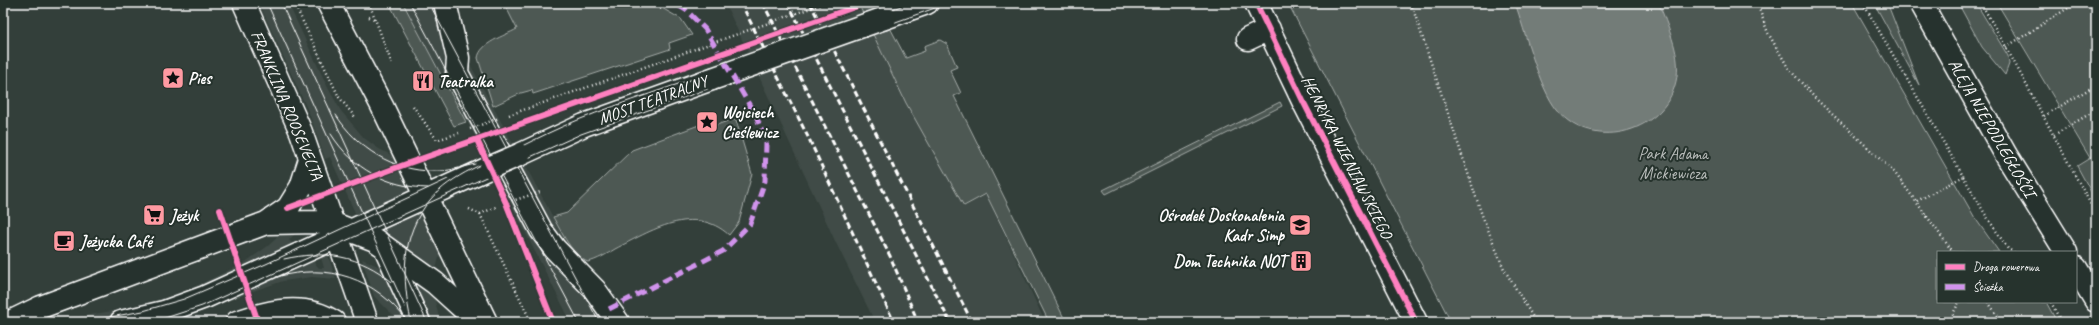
<svg xmlns="http://www.w3.org/2000/svg" width="2099" height="325" font-family="Caveat,sans-serif">
  <style>
    .built { fill: #404c47; fill-rule: evenodd }
    .green { fill: #4d5853; stroke: #a6aca9 }
    .water { fill: #737b78; stroke: #abb0ae }
    .lines { fill: none; stroke-linecap: round; stroke-linejoin: round }
    .minor-casing { stroke: #fff; stroke-width: 25 }
    .path { stroke: #fff; stroke-width: 2.5; stroke-dasharray: 1 3; stroke-linecap: butt }
    .minor { stroke: #26332d; stroke-width: 22 }
    .tram { stroke: #fff; stroke-width: 1 }
    .rail { stroke: #fff; stroke-width: 3; stroke-dasharray: 6 3; stroke-linecap: butt }
    .minor-bridge-casing { stroke: #fff; stroke-width: 25; stroke-linecap: butt }
    .path-bridge { stroke: #fff; stroke-width: 2.5; stroke-dasharray: 1 3; stroke-linecap: butt }
    .minor-bridge { stroke: #26332d; stroke-width: 22 }
    .quiet { stroke: #d193ec; stroke-width: 5; stroke-dasharray: 10 5; stroke-linecap: butt }
    .cycleway-casing { stroke: #26332d; stroke-width: 8 }
    .cycleway { stroke: #ff80c0; stroke-width: 6 }
    .labels { text-anchor: middle; dominant-baseline: central; stroke-width: 4; stroke-linejoin: round; paint-order: stroke }
    .poi-label { font-size: 17px; font-weight: bold; fill: #fff; stroke: #26332d; text-anchor: start }
    .street-label { font-size: 17px; fill: #fff; stroke: #26332d }
    .park-label { font-size: 17px; fill: #b8bcba; stroke: #26332d }
  </style>
  <rect width="100%" height="100%" fill="#333f3a"/>
  <filter id="ink" filterUnits="userSpaceOnUse"><feTurbulence type="fractalNoise" baseFrequency=".025" numOctaves="2"/><feDisplacementMap in="SourceGraphic" scale="8" xChannelSelector="R" yChannelSelector="G"/><feConvolveMatrix kernelMatrix="1 2 1 2 8 2 1 2 1" color-interpolation-filters="sRGB"/></filter>
  <g filter="url(#ink)">
    <path class="built" d="M259,3h29l40,85 13,23 23,27 15,11 14,7 48,94 -6,22 -74,-46 -31,-69 -5,2 -16,-46z
      M403,3h34l76,141 69,-31 125,-43 10,21 -117,42 -75,32 84,157h-38l-76,-149z
      M725,3h133l48,100 59,103 21,-12 59,128h-170l-38,-77z
      M298,231l-9,9 6,6 20,-9 5,-5 16,47 -24,-2 -29,4 -30,10 -78,31h-126l80,-14 53,-15 62,-30 24,-17 15,-14zM321,257l3,11h-5l-7,-8z
      M372,249l61,43 7,30h-40l-26,-26 -12,-37 18,8z"/>
    <path class="green" d="M389,3h14l63,119 -12,4z
      M504,3h149l28,16 11,16 -23,8 1,6 -137,45 -1,-4 -11,3 -28,13 -15,-48c2,-15 26,-22 39,-29z
      M858,3h19l29,55 19,-7 -1,-5 16,-6 7,4 10,23 -7,3 11,23 -7,3 112,226h-17l-63,-128 -22,12 -3,-5 -55,-98z
      M1288,3h564l123,215 24,34h-61v50h108l11,20h-606z
      M1874,3h13l1,2 31,80z
      M1958,3h18l32,53 1,8 -4,11 -23,-28z
      M1997,3h99v152l-6,4 6,10v32l-19,-35 13,-8z
      M1280,102l2,4 -176,88 -3,-4z
      M730,120h6l16,54 -13,48 -10,13c-35,-32 -79,-4 -114,14 -8,5 -18,11 -27,13 -15,-5 -27,-31 -35,-45l14,-4 65,-63 75,-28 2,6z"/>
    <path class="water" d="M1515,3h144c8,23 21,48 18,73 -8,56 -84,78 -120,34 -18,-22 -32,-79 -42,-107z"/>
    <g class="lines">
      <g class="minor-casing">
        <path id="minor" d="M244,3l57,129 66,190
          M328,3l54,103 104,216
          M445,3l13,55 -1,15 84,157 14,19 40,41 23,32
          M1256,3l48,100 112,219
          M1921,3l85,152 60,97
          M885,18l42,-15
          M1248,39l21,-10
          M519,155l65,-30 128,-46
          M266,223l22,-15 13,-21 9,-28
          M385,248l34,74
          M2076,268l20,33
          M10,322l31,-15 225,-84 52,-1 16,2 41,16 60,43 43,39
          M121,322l43,-10 41,-15 286,-130
          M237,322c32,-11 67,-20 97,0"/>
      </g>
      <path class="path" d="M294,3l45,94 16,20
        M369,3l23,61
        M1411,3l71,212 22,54 32,53
        M1757,3l11,30 21,36 27,30 79,74 58,79
        M1863,3l122,211 23,35 6,3
        M1981,3l25,44 90,167
        M2095,3l1,2
        M369,17l7,3
        M2006,47l70,-44
        M413,106l24,34 22,-7
        M509,115l189,-67
        M2044,116l52,-31
        M2054,135l42,-25
        M1917,201l47,-25
        M469,209l11,5 51,108
        M480,214l18,-8
        M1988,302l14,20
        M2051,302l10,20
        M1949,322l10,-20"/>
      <use href="#minor" class="minor"/>
      <path class="tram" d="M267,3l138,304
        M281,3l146,319
        M410,3l169,319
        M429,3l170,319
        M336,115c21,33 57,56 97,56 14,1 29,-4 42,-7
        M331,134c22,35 56,53 97,54
        M284,259c40,-9 76,-4 108,23
        M276,277c54,-14 98,0 132,45
        M411,321c-9,-42 -11,-85 19,-121 22,-26 58,-38 88,-52 20,-10 40,-20 60,-28 47,-19 96,-34 144,-51 63,-22 125,-45 188,-66
        M83,322l60,-11 41,-12 82,-35 182,-85
        M153,322l49,-16 379,-172 368,-131"/>
      <path class="rail" d="M741,3l69,138 84,181
        M763,3l127,253 28,66
        M788,3l162,319
        M810,3l162,319"/>
      <g class="minor-bridge-casing">
        <path id="minor-bridge" d="M712,79l173,-61
          M491,167l28,-12"/>
      </g>
      <path class="path-bridge" d="M698,48l127,-45
        M470,129l29,-11
        M512,201l28,-9"/>
      <use href="#minor-bridge" class="minor-bridge"/>
      <path class="quiet" d="M609,309l114,-58 27,-27 15,-43 1,-38 -9,-25 -52,-89 -19,-19 -12,-7"/>
      <g class="cycleway-casing">
        <path id="cycleway" d="M1256,3l48,100 112,219
          M477,140l29,63 47,119
          M288,208l121,-45 457,-160
          M220,210l38,112"/>
      </g>
      <use href="#cycleway" class="cycleway"/>
    </g>
  </g>
  <defs>
    <g id="sight-square" transform="scale(1.15)"><rect x="-9" y="-9" width="18" height="18" rx="4" fill="#ff9aa2" stroke="#26332d"/><path d="M0-6L1.8-2.2L6-1.7L2.9 1.2L3.7 5.4L0 3.3L-3.7 5.4L-2.9 1.2L-6-1.7L-1.8-2.2Z" fill="#111"/></g>
    <g id="restaurant-square" transform="scale(1.15)"><rect x="-9" y="-9" width="18" height="18" rx="4" fill="#ff9aa2" stroke="#26332d"/><path d="M-5-6h1v4h1v-4h1v4h1v-4h1v5L-1.5 .5V6h-2V.5L-5-1ZM5-6V6H3V1.5H1.5Q1.5-4 5-6Z" fill="#111"/></g>
    <g id="supermarket-square" transform="scale(1.15)"><rect x="-9" y="-9" width="18" height="18" rx="4" fill="#ff9aa2" stroke="#26332d"/><path d="M-6-5.5h2.5l.6 2H6L4.5 2H-2.5L-4.4-4H-6ZM-1.5 3.2a1.3 1.3 0 1 0 .1 0ZM3 3.2a1.3 1.3 0 1 0 .1 0Z" fill="#111"/></g>
    <g id="university-square" transform="scale(1.15)"><rect x="-9" y="-9" width="18" height="18" rx="4" fill="#ff9aa2" stroke="#26332d"/><path d="M0-5L7-2L0 1L-7-2ZM-4 1L0 2.5L4 1V4Q0 6-4 4Z" fill="#111"/></g>
    <g id="cafe-square" transform="scale(1.15)"><rect x="-9" y="-9" width="18" height="18" rx="4" fill="#ff9aa2" stroke="#26332d"/><path d="M-5.5-4.5H6V0H3Q3 3.5 0 3.5H-2.5Q-5.5 3.5-5.5 0ZM3-3.2v2h1.7v-2ZM-6 4.5H4V6H-6Z" fill="#111"/></g>
    <g id="building-square" transform="scale(1.15)"><rect x="-9" y="-9" width="18" height="18" rx="4" fill="#ff9aa2" stroke="#26332d"/><path d="M-4-6H4V6H1V3H-1V6H-4ZM-2.5-4.3h1.7v1.8h-1.7ZM.8-4.3h1.7v1.8H.8ZM-2.5-1h1.7V.8h-1.7ZM.8-1h1.7V.8H.8Z" fill="#111"/></g>
  </defs>
  <g fill-rule="evenodd">
    <use href="#sight-square" x="173" y="78"/>
    <use href="#restaurant-square" x="423" y="81"/>
    <use href="#sight-square" x="707" y="122"/>
    <use href="#supermarket-square" x="154" y="215"/>
    <use href="#university-square" x="1300" y="225"/>
    <use href="#cafe-square" x="64" y="241"/>
    <use href="#building-square" x="1301" y="261"/>
  </g>
  <g class="labels">
    <g class="poi-label">
      <text x="188" y="78">Pies</text>
      <text x="438" y="81">Teatralka</text>
      <text x="722" y="112">Wojciech<tspan x="722" dy="20">Cieślewicz</tspan></text>
      <text x="170" y="215">Jeżyk</text>
      <text x="1284" y="215" text-anchor="end">Ośrodek Doskonalenia<tspan x="1284" dy="20">Kadr Simp</tspan></text>
      <text x="80" y="241">Jeżycka Café</text>
      <text x="1286" y="261" text-anchor="end">Dom Technika NOT</text>
    </g>
    <g class="street-label">
      <text transform="translate(653 100) rotate(-20)">MOST TEATRALNY</text>
      <text transform="translate(287 105) rotate(67)">FRANKLINA ROOSEVELTA</text>
      <text transform="translate(1992 128) rotate(60)">ALEJA NIEPODLEGŁOŚCI</text>
      <text transform="translate(1347 157) rotate(63)">HENRYKA WIENIAWSKIEGO</text>
    </g>
    <g class="park-label">
      <text x="1673" y="153">Park Adama<tspan x="1673" dy="20">Mickiewicza</tspan></text>
    </g>
  </g>
  <rect width="2099" height="325" fill="none" stroke="#26332d" stroke-width="16"/>
  <rect x="8" y="8" width="2083" height="309" fill="none" stroke="#fff" stroke-width="1.5" filter="url(#ink)"/>
  <rect x="1937" y="251" width="140" height="52" fill="#26332d" stroke="#7d8581"/>
  <rect x="1945" y="264" width="20" height="6" fill="#ff80c0" stroke="#7d8581"/>
  <text x="1973" y="271" font-size="12" fill="#ffffff">Droga rowerowa</text>
  <rect x="1945" y="284" width="20" height="6" fill="#d193ec" stroke="#7d8581"/>
  <text x="1973" y="291" font-size="12" fill="#ffffff">Ścieżka</text>
</svg>
